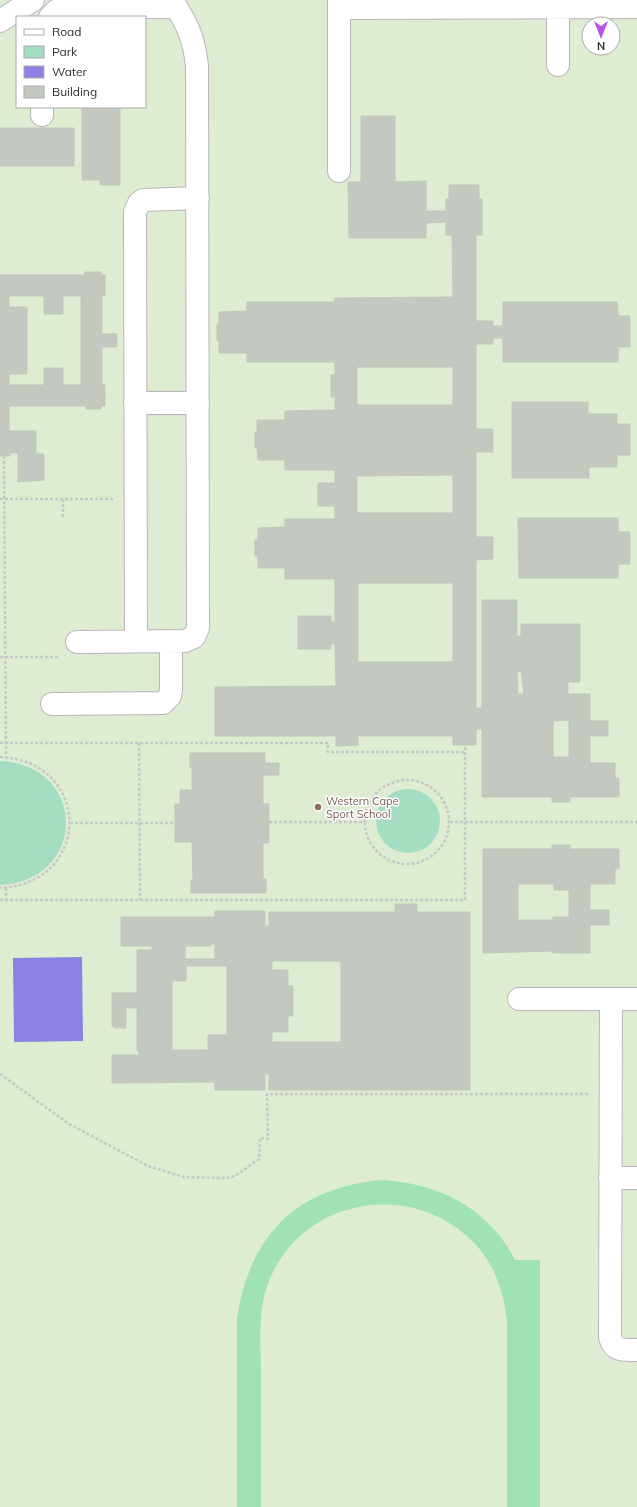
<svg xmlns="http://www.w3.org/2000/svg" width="637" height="1507" font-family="Mulish,sans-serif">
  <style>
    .education { fill: #deecd2; fill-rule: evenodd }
    .green { fill: #a4ddc1 }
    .pitch { fill: #a1e2b3 }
    .water { fill: #8c80e2 }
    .building { fill: #c3c8c0; stroke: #c1c8ba; fill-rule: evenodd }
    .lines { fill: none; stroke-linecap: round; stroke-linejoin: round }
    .minor-casing { stroke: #bbb4bf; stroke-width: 24 }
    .path { stroke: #c8c8c8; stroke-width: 2.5; stroke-dasharray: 3 2; stroke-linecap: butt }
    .minor { stroke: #fff; stroke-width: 22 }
    .education-dot { fill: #8d6e63; stroke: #fff; stroke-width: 1.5 }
    .labels { text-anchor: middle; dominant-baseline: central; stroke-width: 3; stroke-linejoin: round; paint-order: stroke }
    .education-label { font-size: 11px; fill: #785e54; stroke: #fff; text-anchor: start }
  </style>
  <rect width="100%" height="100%" fill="#e7ece1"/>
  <path class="education" d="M0,0h637v1507h-637zM17,17h128v90h-128zM589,24h24v24h-24z"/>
  <path class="green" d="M0,761c88,4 88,119 0,124z
    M376 821a32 32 0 1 1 64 0a32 32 0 1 1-64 0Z"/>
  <path class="pitch" d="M384,1180c55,4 105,28 131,80h25v247h-33v-187c-4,-32 -15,-62 -39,-83 -64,-58 -170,-36 -200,47 -11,29 -7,62 -7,93 0,43 0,87 0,130h-24v-188c12,-84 61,-133 147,-139z"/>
  <path class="water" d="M82,957l1,84 -69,1 -1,-84z"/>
  <path class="building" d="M82,107h38v78h-20v-5h-18z
    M361,116h34v66l31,-1v30h20v-12h3v-14h30v14h3v36h-6v86h17v5h10v-24h114l1,14h12v31h-12v15h-115v-24h-10v6h-17v85h17v23h-17v85h17v22l-17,1v148h6v-108h35v36h4v-12h59v58h-12v12h22v27h18v15h-18v27h25v15h4v19h-49v5h-18v-5h-70v-68h-6v16h-23v-9h-95v9l-22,1v-10h-121v-49l121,-1 -1,-42h-4v5h-33v-33h33v6h4v-43h-50v-11h-27v-12h-3v-16h3v-12l27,-1v-8h50v-13h-17v-23h17v-13h-50v-10h-27l-1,-12h-2v-16h2v-12h28v-9l50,-1v-13h-4v-22h4v-13h-88v-9h-28v-12h-2v-17h2v-12l28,-1v-9h88v-4l118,-1 -1,-62h-6v-13l-20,1v15h-77l-1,-56h13zM357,367h96v38h-96zM453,475v38h-96v-37zM358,583h95v79h-95zM517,671h4l3,23h-6zM569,720v37h-16v-36z
    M0,128h74v38h-74z
    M85,272h16v3h4v21h-3v38h15v13h-15v38h3v21h-4v3h-15v-3h-77v25h27v23h8v26l-26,2v-29h-8v3h-10v-181h85zM9,296h35v18h19v-18h18v89h-18v-17h-19v17h-35v-11h18v-67h-18z
    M512,402h76v12h29v10h13v31h-13v12h-28v11h-77z
    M518,518h100v14h12v32h-12v14h-99z
    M190,753h75v10h14v12h-16v29h6v39h-6v36h3v14h-75v-13h2l-1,-38h-17v-38h5v-14h12v-23h-2z
    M552,845h18v4h49v20h-4v15h-25v26h19v15h-19v28h-37v-2l-70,2v-104h69zM518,884h36v6h15v27h-16v3h-35z
    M395,904h22v8h53v178h-201v-16h-4v16h-50v-8l-103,1v-28h27v-4h-2v-43h-11v20h-12v-2h-2v-33h25v-43h15v-4h-31v-29h94v-6h50v15h4v-14h126zM211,944h4v15h-30v-13h26zM272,961h69v81h-69v-10h16v-16h5v-30h-5v-16h-16zM186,966h41v69h-19v15h-36v-69h14z"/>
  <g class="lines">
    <g class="minor-casing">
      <path id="minor" d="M339,0v171
        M558,7v58
        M339,8l298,-1
        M50,17l6,-6 15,-4h105
        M0,21l33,-21
        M42,107v8
        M135,403h63
        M136,641l-1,-429 4,-9 4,-3 55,-2
        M77,642l108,-1 9,-4 4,-9 -1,-562c-3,-29 -10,-42 -25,-66
        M52,704l111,-1 7,-7 1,-6v-49
        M519,999h118
        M611,999l-1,338c3,15 15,13 27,13
        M610,1178h27"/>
    </g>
    <path class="path" d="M4,456l2,302
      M0,499h113
      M63,499v20
      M0,657h60
      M0,743h328v9h137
      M139,743l1,157
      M0,757c92,4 93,126 0,131
      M365 822a42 42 0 1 1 84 0a42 42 0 1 1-84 0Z
      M269,822h96
      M450,822h187
      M70,823h105
      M6,888v12
      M0,900h465v-155
      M0,1074l69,50 79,42 36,11 42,1 9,-2 24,-17 1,-21 8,1 -1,-45h321"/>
    <use href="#minor" class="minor"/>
  </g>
  <circle class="education-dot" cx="318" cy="807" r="4"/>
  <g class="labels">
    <g class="education-label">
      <text x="326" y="801">Western Cape<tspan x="326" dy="13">Sport School</tspan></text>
    </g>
  </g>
  <rect x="16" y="16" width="130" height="92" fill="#ffffff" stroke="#ababab"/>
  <rect x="24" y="29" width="20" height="6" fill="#ffffff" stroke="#ababab"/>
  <text x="52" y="36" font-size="12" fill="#2d2d2d">Road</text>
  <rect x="24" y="46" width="20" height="12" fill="#a4ddc1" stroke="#ababab"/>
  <text x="52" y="56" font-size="12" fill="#2d2d2d">Park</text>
  <rect x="24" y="66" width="20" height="12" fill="#8c80e2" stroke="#ababab"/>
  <text x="52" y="76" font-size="12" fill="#2d2d2d">Water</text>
  <rect x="24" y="86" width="20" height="12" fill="#c3c8c0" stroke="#ababab"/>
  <text x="52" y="96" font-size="12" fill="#2d2d2d">Building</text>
  <g transform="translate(601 36) rotate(180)"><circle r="19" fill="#ffffff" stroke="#ababab"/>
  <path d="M0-3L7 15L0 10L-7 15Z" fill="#b654e7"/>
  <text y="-6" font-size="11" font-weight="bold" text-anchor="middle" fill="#2d2d2d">N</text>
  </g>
</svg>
